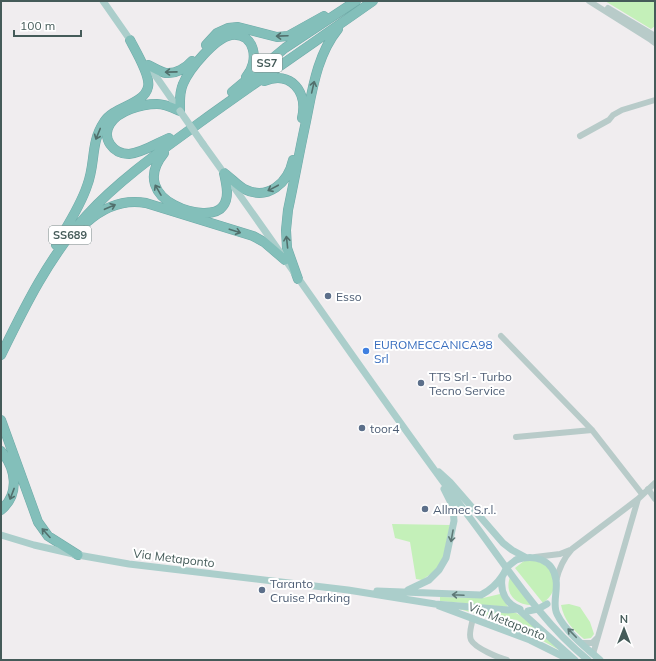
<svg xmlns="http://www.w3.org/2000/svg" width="656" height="661" font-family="Mulish,sans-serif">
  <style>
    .green { fill: #c4f0b9 }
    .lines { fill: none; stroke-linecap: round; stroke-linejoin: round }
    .highway-casing { stroke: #6eaaa7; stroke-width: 10 }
    .minor { stroke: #b8cbc9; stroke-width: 6 }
    .major { stroke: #abcecb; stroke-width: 7 }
    .highway { stroke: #83bfba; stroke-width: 9 }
    .major-bridge { stroke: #abcecb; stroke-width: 7 }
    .oneway { stroke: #516f6c }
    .oneway2 { stroke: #5e7876 }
    .service-dot { fill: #5c6f8a; stroke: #fff; stroke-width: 1.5 }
    .shop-dot { fill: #3f7fe0; stroke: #fff; stroke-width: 1.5 }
    .labels { text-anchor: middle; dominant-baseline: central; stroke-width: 4; stroke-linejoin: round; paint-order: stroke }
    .shield { fill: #fff; stroke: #7d8c8b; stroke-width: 1 }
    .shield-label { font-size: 11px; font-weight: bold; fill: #455b59 }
    .service-label { font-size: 12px; fill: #4e5e75; stroke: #fff; text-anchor: start }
    .shop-label { font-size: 12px; fill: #366cbe; stroke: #fff; text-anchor: start }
    .street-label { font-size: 12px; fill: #455b59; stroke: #fff }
  </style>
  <rect width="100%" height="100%" fill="#f0edef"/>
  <path class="green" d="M605,1h50v25l-4,3z
    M392,524l58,1 -7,33 -8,13 -13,9 -6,-1 -6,-37 -15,-4z
    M531,560c4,1 10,2 15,5 7,5 10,18 7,26 -2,5 -6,9 -10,12l-28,-35 9,-7z
    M510,577l22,28c-16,0 -28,-11 -22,-28z
    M500,594l8,13 -68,-6v-4l43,1z
    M569,604l11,3 10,15 4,12 -3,4 -7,1c-12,-10 -20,-19 -23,-34z
    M456,608l60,5 9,5 36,33 -27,-15 -3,-6 -14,-10 -28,-5 -6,1z"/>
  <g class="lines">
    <g class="highway-casing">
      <path id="highway" d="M206,45l11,-12 11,-5 10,-1 39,10 11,-1 36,-20
        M148,65c5,2 12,7 18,8 10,1 20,-5 26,-12
        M264,81c27,-11 44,11 38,37
        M232,92l53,-44 71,-47
        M169,138c-12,5 -27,15 -40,16 -16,0 -28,-16 -19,-30 8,-13 31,-20 47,-20 8,0 16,4 23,7 0,-9 -1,-18 3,-27 6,-15 32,-46 48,-49 24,-3 29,26 15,42
        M164,153c-39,48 46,73 59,53 7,-9 3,-23 1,-33
        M224,173c7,5 13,12 20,16 24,12 44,-6 49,-29
        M87,222c17,-15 37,-23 59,-19l107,33 11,6 21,18
        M56,245c11,-19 24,-38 31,-59 9,-23 3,-43 17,-64 10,-16 40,-17 44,-35 3,-11 -13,-37 -18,-47
        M298,279l-11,-31 -1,-18 2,-20c6,-28 11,-56 17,-84 7,-33 11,-70 33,-97
        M1,355c24,-49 48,-98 85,-139 34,-37 76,-66 116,-95 57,-41 114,-80 171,-120
        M1,420l37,102 10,14 30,19
        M1,451c15,17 19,43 0,59"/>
    </g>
    <path class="minor" d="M589,1l62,39 4,3
      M608,8l47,28
      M580,136l29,-16 4,-5 9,-5 33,-10
      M501,336l91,94 50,64
      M516,437l76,-7
      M648,489l7,10
      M535,557l25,-3 10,-4
      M556,581c3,-13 7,-22 16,-32l66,-50 17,-16
      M473,618c-1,6 -5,16 -2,22 4,8 28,18 36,20
      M582,643h10l5,-5
      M593,654l45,-155"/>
    <path class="major" d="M103,1l30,43
      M148,65l32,46
      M203,144c90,124 175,252 267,374 37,49 70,103 118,142
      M439,472l11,10 53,61 9,7 13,7
      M1,535l33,10 44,10 51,9 219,26 87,14 73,6 10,-1 57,51
      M516,560c18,-6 37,-1 40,20 2,11 -4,24 1,34 8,17 29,34 43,46
      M502,578c-2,14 4,26 18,31
      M408,590l21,-10 10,-10 7,-12 8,-37 -1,-14 -9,-18
      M377,591l104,4c10,-5 16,-11 22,-20
      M439,606l91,34 40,20"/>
    <use href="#highway" class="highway"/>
    <path class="major-bridge" d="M180,111l23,33
      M503,575l4,-8 9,-7
      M528,611l10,-2 9,-5"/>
  </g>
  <defs><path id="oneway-shaft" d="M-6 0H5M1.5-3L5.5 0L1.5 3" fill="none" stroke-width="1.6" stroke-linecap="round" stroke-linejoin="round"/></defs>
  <g class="oneway">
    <use href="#oneway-shaft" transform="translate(282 36) rotate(178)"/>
    <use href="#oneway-shaft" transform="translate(171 72) rotate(179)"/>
    <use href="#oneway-shaft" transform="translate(313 87) rotate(-77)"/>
    <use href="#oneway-shaft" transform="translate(98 134) rotate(112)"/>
    <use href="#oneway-shaft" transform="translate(273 188) rotate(152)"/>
    <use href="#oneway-shaft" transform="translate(158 190) rotate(-120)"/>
    <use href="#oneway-shaft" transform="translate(110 207) rotate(-23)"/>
    <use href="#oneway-shaft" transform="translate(235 231) rotate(18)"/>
    <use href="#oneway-shaft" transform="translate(287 242) rotate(-96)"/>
    <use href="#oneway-shaft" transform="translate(12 494) rotate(111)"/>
    <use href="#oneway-shaft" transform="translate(46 533) rotate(-132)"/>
  </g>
  <g class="oneway2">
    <use href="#oneway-shaft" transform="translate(452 536) rotate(100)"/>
    <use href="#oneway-shaft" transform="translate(458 595) rotate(-177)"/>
    <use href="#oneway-shaft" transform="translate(572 633) rotate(-134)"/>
  </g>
  <g class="service-dot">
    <circle cx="328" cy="296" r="4"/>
    <circle cx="421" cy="383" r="4"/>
    <circle cx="362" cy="428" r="4"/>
    <circle cx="425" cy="509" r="4"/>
    <circle cx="262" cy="590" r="4"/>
  </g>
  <circle class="shop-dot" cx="366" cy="351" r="4"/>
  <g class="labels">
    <g class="shield">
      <rect x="252" y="54" width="30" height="18" rx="3"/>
      <rect x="49" y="226" width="42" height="18" rx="3"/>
    </g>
    <g class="shield-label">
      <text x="267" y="63">SS7</text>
      <text x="70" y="235">SS689</text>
    </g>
    <g class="service-label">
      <text x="336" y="296">Esso</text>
      <text x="429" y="376">TTS Srl - Turbo<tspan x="429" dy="14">Tecno Service</tspan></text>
      <text x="370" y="428">toor4</text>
      <text x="433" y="509">Allmec S.r.l.</text>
      <text x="270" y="583">Taranto<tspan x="270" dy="14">Cruise Parking</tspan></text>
    </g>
    <g class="shop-label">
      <text x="374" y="344">EUROMECCANICA98<tspan x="374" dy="14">Srl</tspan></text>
    </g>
    <g class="street-label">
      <text transform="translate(174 558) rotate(7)">Via Metaponto</text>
      <text transform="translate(507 621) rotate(22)">Via Metaponto</text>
    </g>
  </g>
  <rect width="656" height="661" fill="none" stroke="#455b59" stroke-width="4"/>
  <g transform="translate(624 629)" stroke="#ffffff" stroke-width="3" paint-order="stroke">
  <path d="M0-3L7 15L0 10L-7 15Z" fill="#455b59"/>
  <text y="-6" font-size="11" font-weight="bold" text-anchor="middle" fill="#455b59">N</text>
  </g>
  <path d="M14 30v6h67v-6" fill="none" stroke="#455b59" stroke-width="2"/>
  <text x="20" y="30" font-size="12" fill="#455b59" stroke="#ffffff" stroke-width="3" paint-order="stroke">100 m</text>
</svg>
